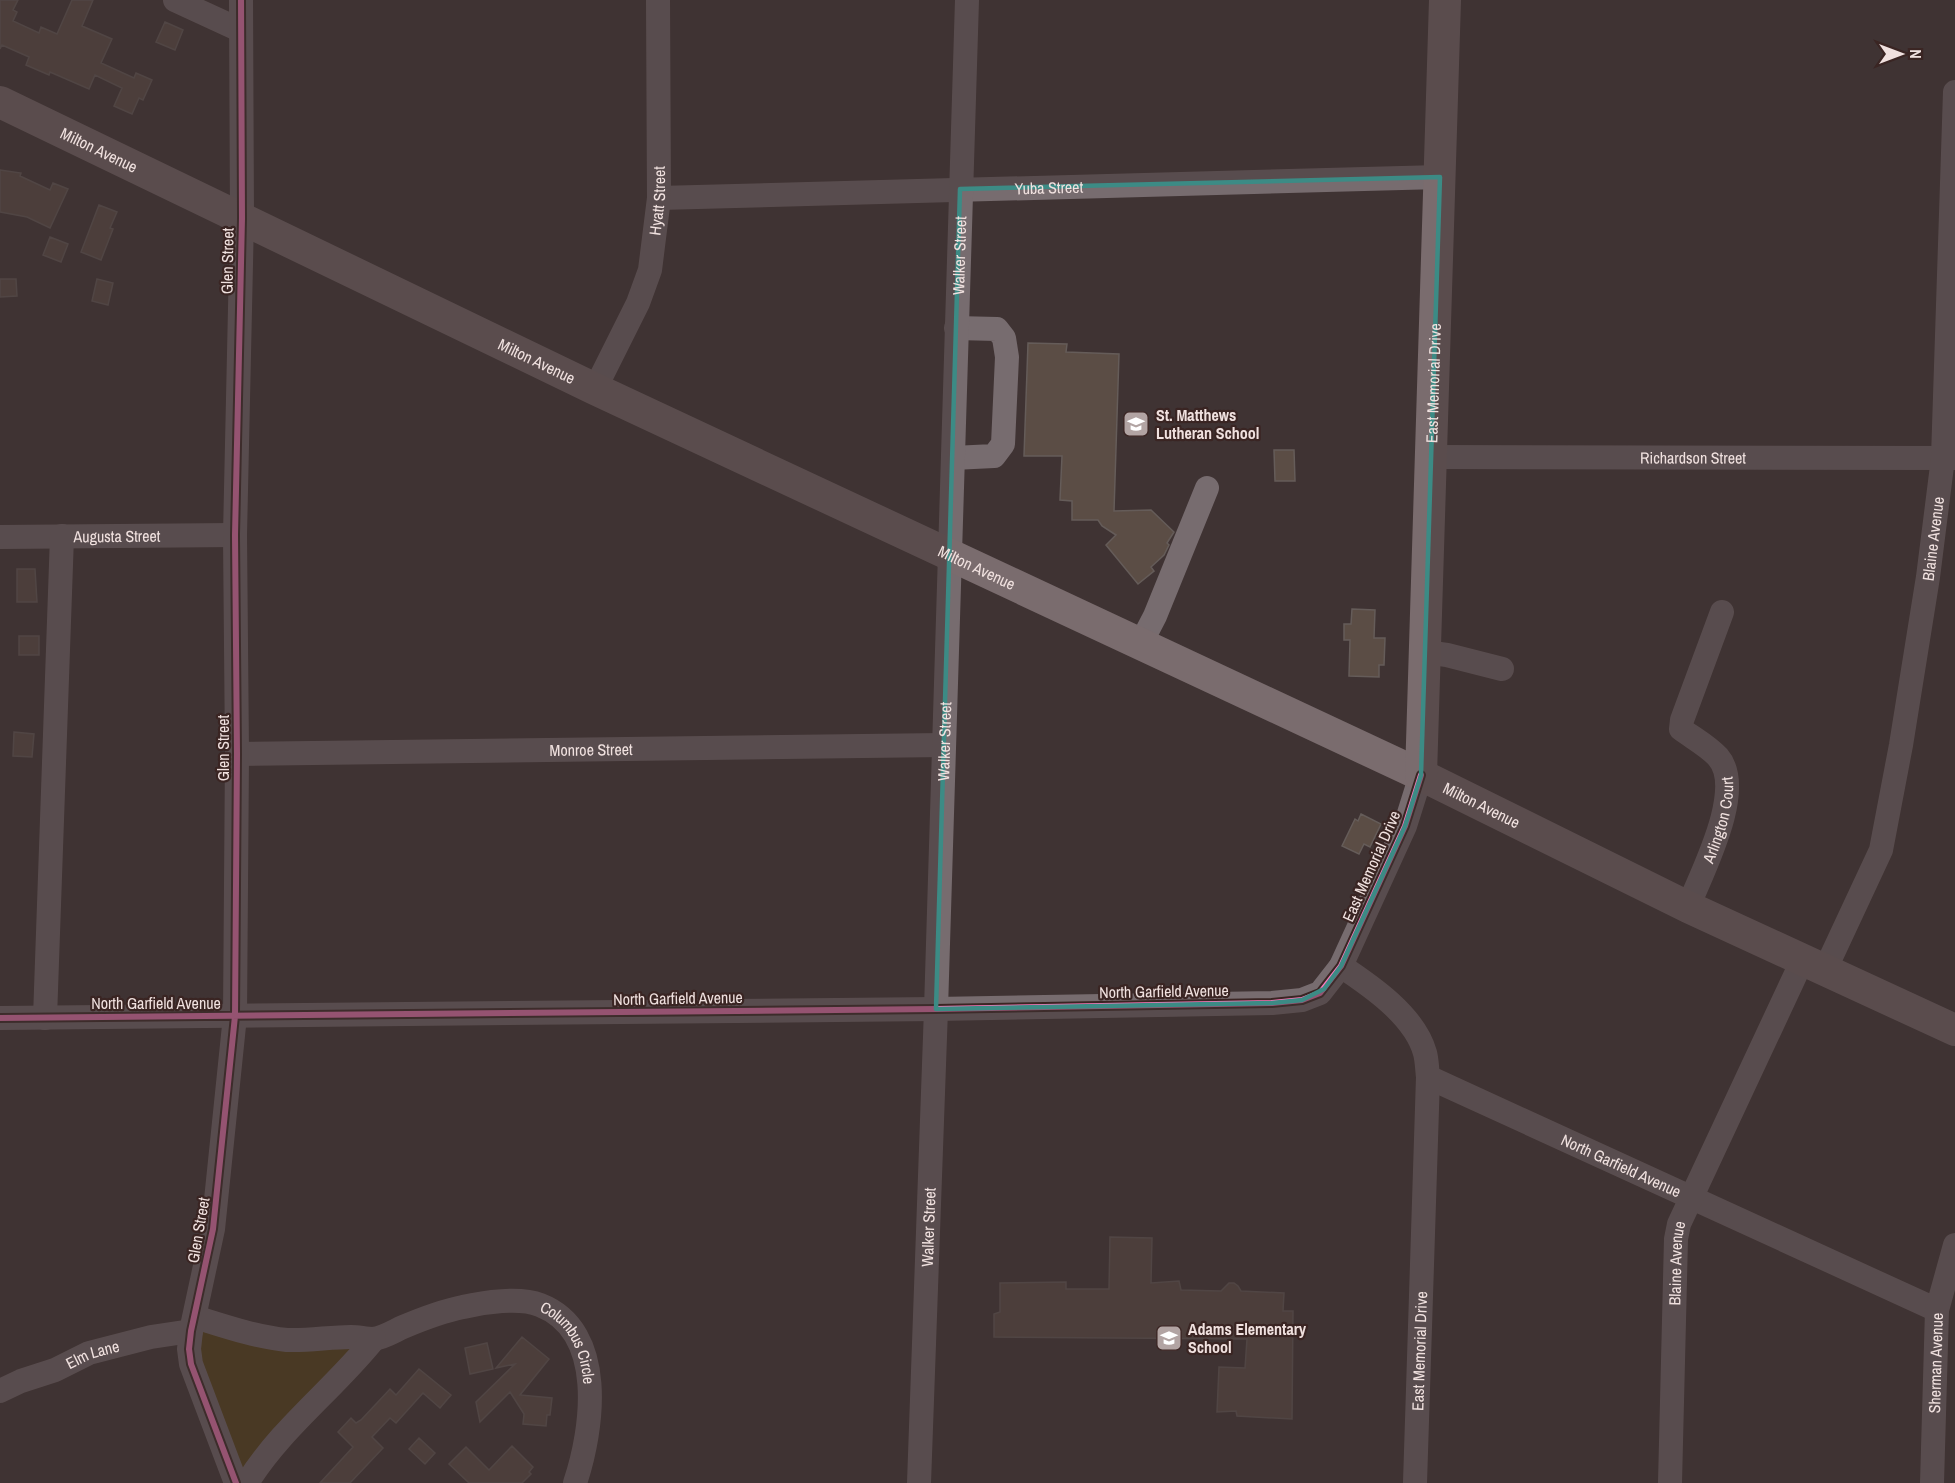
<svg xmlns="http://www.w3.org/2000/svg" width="1955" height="1483" font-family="'Archivo Narrow',sans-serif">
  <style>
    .green { fill: #554012 }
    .building { fill: #5b4d45; stroke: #655c59; stroke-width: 1.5 }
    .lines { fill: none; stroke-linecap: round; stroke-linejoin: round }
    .minor { stroke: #776c6f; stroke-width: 24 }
    .major { stroke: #7a6c6e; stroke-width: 32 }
    .cycleway-casing { stroke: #3a2523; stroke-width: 10 }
    .cycleway { stroke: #fd7abc; stroke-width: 6 }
    .marked { fill: none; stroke: #3c8b85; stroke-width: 4.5; stroke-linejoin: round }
    .labels { text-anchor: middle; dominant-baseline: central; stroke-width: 4.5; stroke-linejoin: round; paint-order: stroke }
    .street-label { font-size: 16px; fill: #f0e1df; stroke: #3a2523 }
    .poi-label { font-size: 16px; font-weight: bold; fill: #f0e1df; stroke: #3a2523; text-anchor: start }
  </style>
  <rect width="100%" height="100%" fill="#3f3333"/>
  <path class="green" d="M191,1331l183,8 -127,144z"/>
  <path class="building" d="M0,0h18l-5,10 4,2 -4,9 26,12 2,-6 16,7 15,-34h21l-11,26 30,13 -11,24 33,15 2,-5 16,7 -9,20 -4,-2 -7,16 -18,-8 8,-18 -27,-13 -6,14 -39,-17 -1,3 -23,-10 3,-8 -27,-12 -2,4z
    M165,22l18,8 -8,20 -19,-8z
    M0,170l21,3 -1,3 30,14 3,-7 15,6 -18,39 -23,-11 -27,-5z
    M99,205l18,7 -7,16 3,1 -12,31 -20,-8z
    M50,237l18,7 -7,18 -18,-7z
    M0,279h16l1,17 -17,1z
    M97,279l16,4 -5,22 -16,-4z
    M1028,343l39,1 -1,8 53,2 -5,157 37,-1 23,22 -7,11 2,2 -5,10 -13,12 3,4 -16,13 -32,-39 10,-10 -14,-9 -4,-6h-26v-19l-12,-1 2,-44h-38z
    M1274,450h20l1,31h-20z
    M17,569h18l2,33h-20z
    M1352,609l23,1 -1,28h11l-1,27h-5v12l-30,-1 1,-36h-6v-16h7z
    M19,636h20v19h-20z
    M14,732l20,2 -2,23 -19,-1z
    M1361,814l20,10 -11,23 -6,-3 -5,10 -17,-8 13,-27 3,2z
    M1110,1237l42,1 -1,45 28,-2 2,9 40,1 8,-8h5l4,3 3,5 43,2 -1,18h10l-1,108 -55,-3 -1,-5 -19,1 2,-45 26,1 2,-29 -253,-2v-23l6,-2v-29l66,-1v7h43z
    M522,1337l27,22 -29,36 32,3 -2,17h-3l-1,11 -23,-2 1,-10 -14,-22 -30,30 -4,-20 39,-38 -19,4z
    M487,1343l6,26 -23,5 -5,-26z
    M419,1369l32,26 -11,13 -17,-15 -27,30 -6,-5 -18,19 11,11 -33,35h-30l33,-36 -15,-15 13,-14 5,5 5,-3 29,-31 6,6z
    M419,1438l16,15 -10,11 -16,-15z
    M512,1446l21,21 -4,5 2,2 -9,9h-53l-20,-19 17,-17 23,23z"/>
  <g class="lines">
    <g class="minor">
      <path d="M175,0l65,30"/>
      <path id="s1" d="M659,198l781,-21"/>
      <path id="s2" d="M595,389l43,-86 12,-33 9,-72 -1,-198"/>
      <path id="s3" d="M1431,457l524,1"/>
      <path d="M953,458l41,-2 9,-12 4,-87 -3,-19 -7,-9 -41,-1"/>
      <path id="s4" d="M0,537l235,-2"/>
      <path d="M1141,643l14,-27 52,-128"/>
      <path d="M1425,652l22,3 55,14"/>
      <path id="s5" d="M237,754l707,-9"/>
      <path id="s6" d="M1688,907c14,-35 58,-118 30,-150 -10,-11 -25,-19 -37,-28l1,-9 40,-108"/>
      <path id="s7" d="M1341,966c30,20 74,50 84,87 2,7 2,16 3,24l509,233"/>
      <path id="s8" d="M1825,970l56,-120 20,-105 27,-168 15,-119 12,-366"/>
      <path d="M0,1018l936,-9 336,-6 30,-3 18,-7 21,-27 64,-140 16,-51"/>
      <path d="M45,1018l17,-482"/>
      <path id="s9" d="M195,1317c29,9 61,20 92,23 21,1 43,-3 64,-3 7,0 15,2 22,2 10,-1 21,-8 30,-12 19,-8 40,-16 60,-20 21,-5 57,-10 77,-2 67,26 53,124 35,178"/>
      <path id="s10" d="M0,1391l21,-10 34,-11 34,-17 62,-16 40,-6"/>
      <path d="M236,1483l-45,-119 -2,-15 2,-18 22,-102 22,-213 2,-262 -2,-219 7,-317 -1,-218"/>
      <path d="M247,1483c34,-55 87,-94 127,-144"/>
      <path id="s11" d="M919,1483l17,-474 31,-1009"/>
      <path id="s12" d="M1415,1483l13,-406"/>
      <path id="s13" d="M1670,1483l6,-244 3,-15 123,-263"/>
      <path id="s14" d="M1932,1483l5,-173 18,-65"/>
    </g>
    <g class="major">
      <path id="s15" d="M0,102l595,287 826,386 267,132 267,123"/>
      <path id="s16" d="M1421,775l24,-775"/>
    </g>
    <g class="cycleway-casing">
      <path id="cycleway" d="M0,1018l936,-9 336,-6 30,-3 18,-7 21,-27 64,-140 16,-51
        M236,1483l-45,-119 -2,-15 2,-18 22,-102 22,-213 2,-262 -2,-219 7,-317 -1,-218"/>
    </g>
    <use href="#cycleway" class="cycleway"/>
  </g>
  <path d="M0 0H1955V1483H0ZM1440,177l-19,598 -16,51 -64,140 -17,23 -22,11 -30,3 -336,6 24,-820z" fill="#3f3333" fill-opacity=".55" fill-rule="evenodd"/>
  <path class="marked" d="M1440,177l-19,598 -16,51 -64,140 -17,23 -22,11 -30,3 -336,6 24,-820z"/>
  <defs>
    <g id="school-square" transform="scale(1.35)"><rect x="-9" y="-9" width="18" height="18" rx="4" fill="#b2a4a3" stroke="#3a2523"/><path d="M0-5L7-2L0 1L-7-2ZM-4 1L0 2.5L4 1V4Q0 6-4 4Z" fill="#fff"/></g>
  </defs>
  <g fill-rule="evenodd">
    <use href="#school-square" x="1136" y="424"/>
    <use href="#school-square" x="1169" y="1338"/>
  </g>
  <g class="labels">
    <g class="street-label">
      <text stroke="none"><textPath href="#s15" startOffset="110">Milton Avenue</textPath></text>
      <text stroke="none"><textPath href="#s1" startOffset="390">Yuba Street</textPath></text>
      <text stroke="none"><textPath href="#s2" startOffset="201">Hyatt Street</textPath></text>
      <text stroke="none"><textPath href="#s11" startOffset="1228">Walker Street</textPath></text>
      <text transform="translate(227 261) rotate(-89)">Glen Street</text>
      <text stroke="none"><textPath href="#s15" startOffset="596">Milton Avenue</textPath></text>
      <text stroke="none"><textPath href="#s16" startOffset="392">East Memorial Drive</textPath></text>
      <text stroke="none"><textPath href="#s3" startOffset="262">Richardson Street</textPath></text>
      <text stroke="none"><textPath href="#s4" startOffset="117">Augusta Street</textPath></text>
      <text stroke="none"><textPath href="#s8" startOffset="448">Blaine Avenue</textPath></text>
      <text stroke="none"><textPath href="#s15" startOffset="1082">Milton Avenue</textPath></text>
      <text stroke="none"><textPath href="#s11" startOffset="742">Walker Street</textPath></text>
      <text transform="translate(223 748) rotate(-90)">Glen Street</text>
      <text stroke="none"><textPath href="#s5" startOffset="354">Monroe Street</textPath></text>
      <text stroke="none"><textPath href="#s15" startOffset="1640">Milton Avenue</textPath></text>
      <text stroke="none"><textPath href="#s6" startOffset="93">Arlington Court</textPath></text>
      <text transform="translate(1371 866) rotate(-66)">East Memorial Drive</text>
      <text transform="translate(1164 991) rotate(-1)">North Garfield Avenue</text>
      <text transform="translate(678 998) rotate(-1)">North Garfield Avenue</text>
      <text x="156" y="1003">North Garfield Avenue</text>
      <text stroke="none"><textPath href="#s7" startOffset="360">North Garfield Avenue</textPath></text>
      <text stroke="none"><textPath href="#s11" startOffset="256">Walker Street</textPath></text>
      <text transform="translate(198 1230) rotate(-80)">Glen Street</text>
      <text stroke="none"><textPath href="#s13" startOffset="220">Blaine Avenue</textPath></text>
      <text stroke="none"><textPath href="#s9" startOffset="405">Columbus Circle</textPath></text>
      <text stroke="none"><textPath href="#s12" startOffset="132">East Memorial Drive</textPath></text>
      <text stroke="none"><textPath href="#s10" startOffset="100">Elm Lane</textPath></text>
      <text stroke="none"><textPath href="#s14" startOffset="120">Sherman Avenue</textPath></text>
    </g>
    <g class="poi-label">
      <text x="1156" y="415">St. Matthews<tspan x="1156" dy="18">Lutheran School</tspan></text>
      <text x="1188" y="1329">Adams Elementary<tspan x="1188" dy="18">School</tspan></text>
    </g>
  </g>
  <g transform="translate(1901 54) rotate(90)" stroke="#3a2523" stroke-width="4.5" paint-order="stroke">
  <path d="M0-4.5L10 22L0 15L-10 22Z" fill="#f0e1df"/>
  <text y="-9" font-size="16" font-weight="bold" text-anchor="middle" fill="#f0e1df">N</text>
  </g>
</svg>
